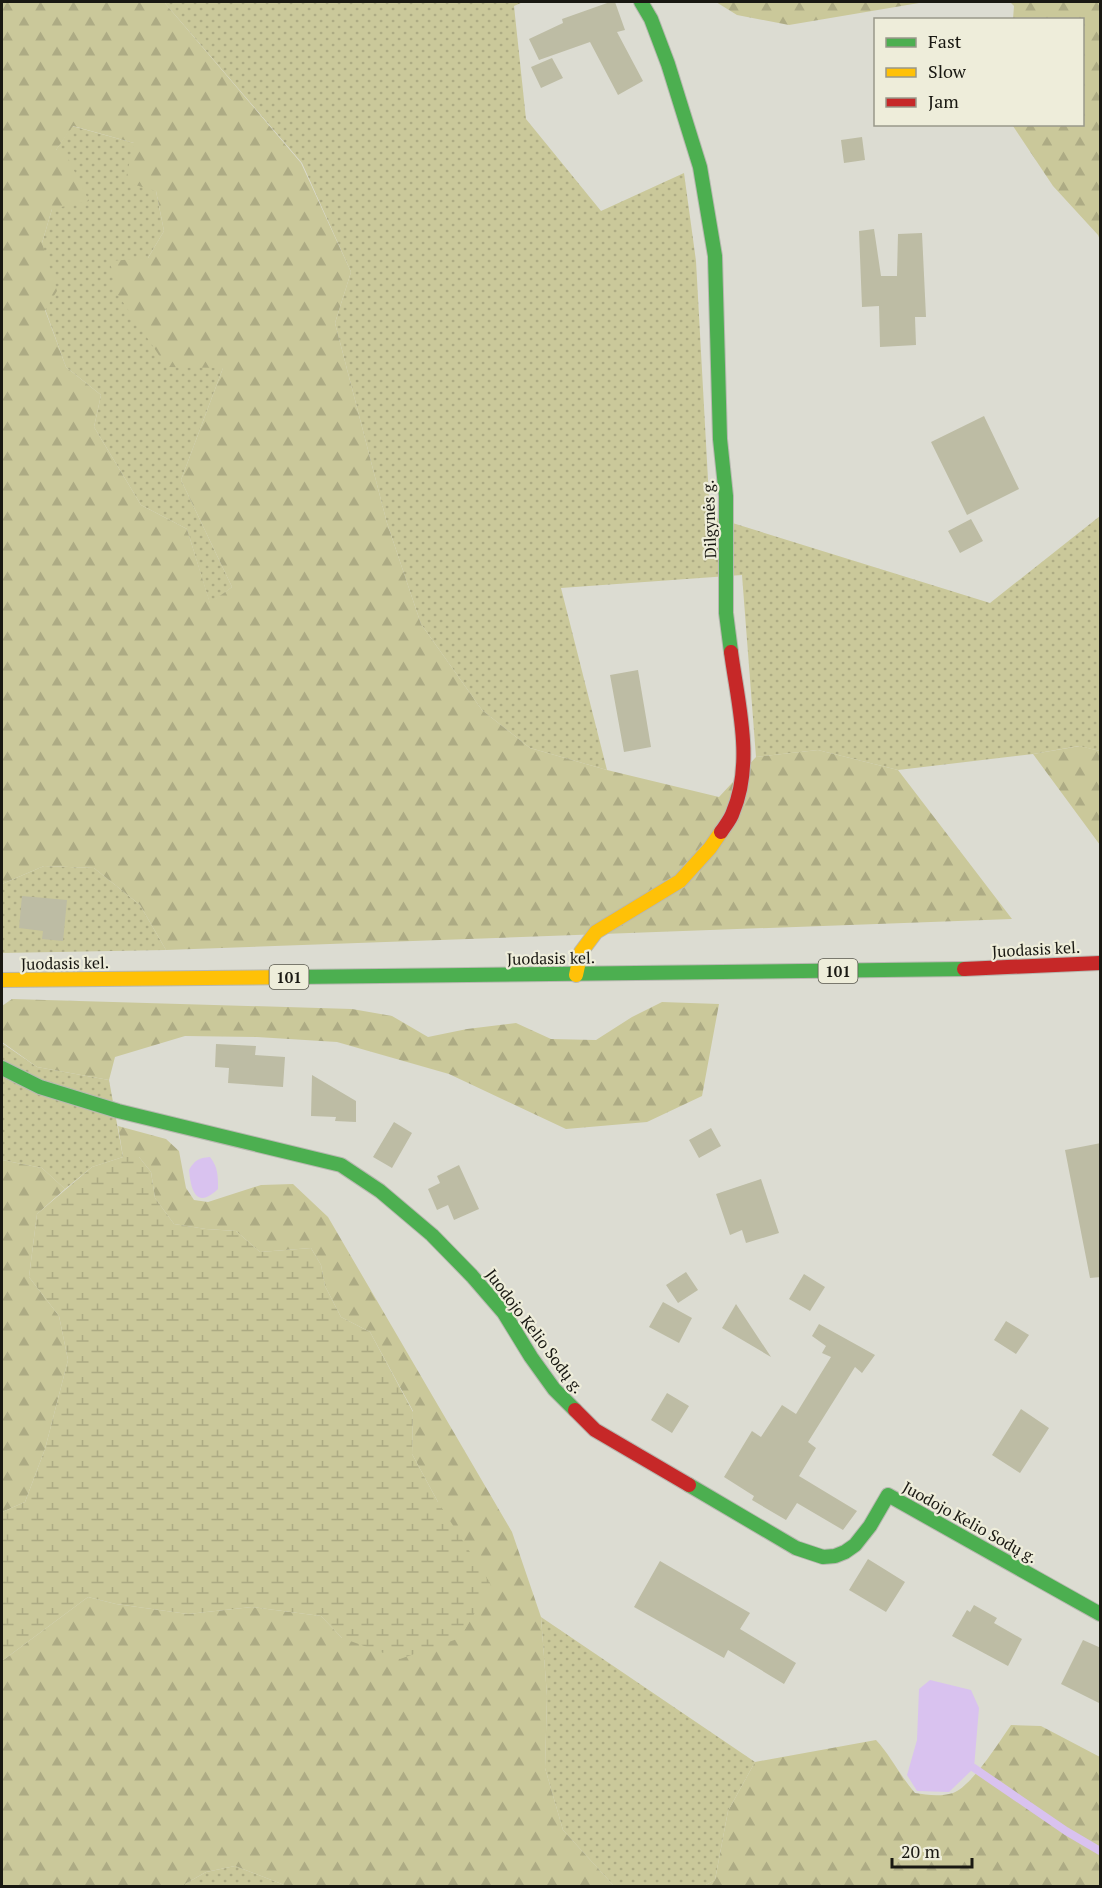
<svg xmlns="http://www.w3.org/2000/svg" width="1102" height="1888" font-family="'PT Serif',serif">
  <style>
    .grass { fill: url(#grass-dots) }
    .forest { fill: url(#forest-firs); fill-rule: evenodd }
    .wetland { fill: url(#wetland-marsh) }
    .water { fill: #d9c2ef }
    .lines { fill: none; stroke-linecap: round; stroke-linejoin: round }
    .stream { stroke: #d9c2ef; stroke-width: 8 }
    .building { fill: #bdbca4 }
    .fast-casing { stroke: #b8b8b0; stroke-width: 16 }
    .slow-casing { stroke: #b8b8b0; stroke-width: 16 }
    .jam-casing { stroke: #b8b8b0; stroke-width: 16 }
    .fast { stroke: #4caf50; stroke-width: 14 }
    .slow { stroke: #ffc107; stroke-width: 14 }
    .jam { stroke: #c62828; stroke-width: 14 }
    .labels { text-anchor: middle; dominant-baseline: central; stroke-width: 4.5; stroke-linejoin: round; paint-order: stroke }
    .shield { fill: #eeedda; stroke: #59584e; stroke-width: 1.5 }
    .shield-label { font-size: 15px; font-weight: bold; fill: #191812 }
    .street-label { font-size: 16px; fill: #191812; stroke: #eeedda }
  </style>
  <defs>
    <pattern id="grass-dots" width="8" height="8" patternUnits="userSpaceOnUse" patternTransform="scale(1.5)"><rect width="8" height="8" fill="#cac89a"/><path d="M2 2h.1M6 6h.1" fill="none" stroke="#adab84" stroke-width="1.8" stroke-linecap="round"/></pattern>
    <pattern id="forest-firs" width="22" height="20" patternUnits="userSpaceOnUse" patternTransform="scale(1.5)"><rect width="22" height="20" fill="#cac89a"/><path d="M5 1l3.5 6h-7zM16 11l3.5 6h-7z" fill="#adab84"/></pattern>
    <pattern id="wetland-marsh" width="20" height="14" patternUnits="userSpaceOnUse" patternTransform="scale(1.5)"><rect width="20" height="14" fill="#cac89a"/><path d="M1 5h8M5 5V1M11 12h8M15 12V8" fill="none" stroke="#adab84"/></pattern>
  </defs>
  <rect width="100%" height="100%" fill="#dcdcd2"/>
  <path class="grass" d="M164,2h359l-9,4 12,113 75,92 83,-38 12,88 14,255 280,87 110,-87v235l-21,-5 -46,8 -135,16 -80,-20 -62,7 -14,-182 -181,13 46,182 -77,-22 -48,-38 -61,-86 -34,-101 -52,-200 16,-51 -49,-109z
    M72,126l62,17 22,48 8,40 -16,27 75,110 -42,112 51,107 -22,17 -23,-75 -46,-24 -47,-78 7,-32 -35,-28 -21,-58 -3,-66 10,-34 4,-59z
    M44,866l50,2 46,37 26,45 -164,3v-69z
    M2,1043l35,24 72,13 14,77 -31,10 -27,22 -23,-21 -40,-8z
    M541,1617l214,145 -27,49 -13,69 -11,6h-90l-51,-56 -18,-62 2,-72z
    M235,1866l52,20h-102v-2l21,-12z"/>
  <path class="forest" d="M2,2h162l137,161 50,109 -16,51 52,200 34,101 61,86 48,38 77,22 112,27 37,-40 62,-7 80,20 114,149 -846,31 -26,-45 -46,-37 -50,-2 -42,18zM73,126l61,17 -9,39 31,9 8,40 -16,27 -38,3 6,31 51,75 56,1 -42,112 51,107 -22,16 -23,-74 -46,-24 -47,-78 7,-32 -35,-28 -21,-57 12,-19 -15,-48 10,-34 37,-8 -21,-43 -12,-8z
    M716,2h209l-136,23 -52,-10z
    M1010,2h90v238l-2,-5 -45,-49 -40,-60v-2h69v-104l-69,-1 1,-13z
    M1080,746l20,5v94l-67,-91z
    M12,999l340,10 40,7 36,21 39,-8 49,-6 35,16 45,1 36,-23 30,-15 57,2 -17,92 -55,26 -81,7 -117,-55 -112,-32 -80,-5 -72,-1 -70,21 -6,23 -72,-13 -35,-25v-36z
    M118,1126l48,13 13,12 7,37 8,12 14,2 53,-17 32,-1 35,33 184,315 29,85 6,79 -2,72 18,62 51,56h-327l-52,-20 -29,6 -21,12v2h-183v-225l86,-64 28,7 72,10 64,-7 69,9 21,22 96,-136 -26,-48 1,-43 -43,-79 -29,-15 -16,-31 -4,-21 -10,-17 -51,4 -24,-21 -30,-2 -32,-5 -19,-26 -4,-26 -12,-15h-16z
    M2,1160l40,8 23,21 -28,25 -8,63 30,39 9,44 -23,89 -20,53 -23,10z
    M1011,1725l30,1 59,31v129h-396l11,-6 13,-69 27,-49 121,-22c15,16 24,36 39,53 12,2 25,4 38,0 19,-7 46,-51 58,-68z"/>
  <path class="wetland" d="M123,1157h16l12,15 4,26 19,26 32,5 30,2 24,21 51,-4 10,17 4,21 16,31 29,15 43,80 -1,42 26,48 53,83 -31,53 -60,21 -58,-21 -21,-22 -69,-9 -64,7 -72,-10 -28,-7 -86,64v-149l23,-10 20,-53 23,-89 -9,-44 -30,-39 8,-63 55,-47z"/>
  <path class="water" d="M210,1157c8,10 8,19 8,32 -22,21 -27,1 -29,-19 6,-10 9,-12 21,-13z
    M930,1680l41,10 8,18 -5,60 -25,24 -32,-1 -10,-16 10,-35 2,-51z"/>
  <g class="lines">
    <path class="stream" d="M974,1768l92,63 34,20"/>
  </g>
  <path class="building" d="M610,2h5l10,28 -8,2 26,49 -25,14 -28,-53 -51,18 -10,-21 34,-16 -1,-4z
    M552,58l11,20 -22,10 -10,-21z
    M862,137l3,23 -21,3 -3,-23z
    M874,229l7,47h16l1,-42 24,-1 4,84h-11l1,28 -36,2 -1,-41 -17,1 -3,-76z
    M984,416l35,73 -52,26 -36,-73z
    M971,519l12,22 -23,12 -12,-22z
    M638,670l13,77 -27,5 -14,-77z
    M22,896l45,4 -4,41 -21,-2 1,-8 -24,-3z
    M216,1044l40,2 -1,9 30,2 -2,30 -55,-4 1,-15 -14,-1z
    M312,1075l44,26v21l-21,-1 1,-4 -25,-1z
    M394,1122l18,11 -20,35 -19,-11z
    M711,1128l10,18 -22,12 -10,-18z
    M1101,1143v134l-11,1 -25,-128z
    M459,1165l20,44 -25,11 -6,-15 -11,5 -9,-21 12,-6 -3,-7z
    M761,1179l18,54 -33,10 -4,-13 -12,5 -14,-41z
    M686,1272l12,18 -20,13 -12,-18z
    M804,1274l21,13 -15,24 -21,-12z
    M663,1302l29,16 -13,25 -30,-16z
    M736,1304l35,53 -49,-29z
    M1006,1321l23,14 -13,19 -22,-14z
    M819,1324l56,31 -13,18 -7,-6 -47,75 8,6 -17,28 58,35 -14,19 -46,-27 -11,17 -34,-20 2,-4 -30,-19 28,-46 9,6 21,-32 14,9 35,-57 -9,-4 4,-7 -14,-10z
    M667,1393l22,13 -17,27 -21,-13z
    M1021,1409l28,19 -29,45 -28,-18z
    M868,1559l37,23 -19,30 -37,-22z
    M660,1561l90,52 -10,16 56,34 -12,21 -56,-34 -4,8 -90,-51z
    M974,1605l23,13 -3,5 28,16 -14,27 -56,-30 15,-26 3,2z
    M1083,1640l18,8v56l-40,-20z"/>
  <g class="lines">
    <g class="fast-casing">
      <path id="fast" d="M641,2l10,17 17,45 32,103 15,89 5,183 6,57v117l5,39
        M295,977l669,-8
        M2,1068l38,19 78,24 223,54 39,26 52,44 40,41 32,37 27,44 23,32 21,21
        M689,1485l107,63 27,9 12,-1 10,-4 10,-7 15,-19 18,-31 212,119"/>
    </g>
    <g class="slow-casing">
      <path id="slow" d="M576,975l5,-23 15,-20 84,-51 30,-33 11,-16
        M2,980l293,-3"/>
    </g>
    <g class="jam-casing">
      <path id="jam" d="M721,832c4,-6 10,-13 12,-20 21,-50 5,-108 -2,-160
        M964,969l136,-6
        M575,1410l20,20 94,55"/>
    </g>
    <use href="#fast" class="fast"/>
    <use href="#slow" class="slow"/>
    <use href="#jam" class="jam"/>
  </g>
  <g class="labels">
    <g class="shield">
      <rect x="818.5" y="959" width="39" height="24" rx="4.5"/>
      <rect x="269.5" y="965" width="39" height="24" rx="4.5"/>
    </g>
    <g class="shield-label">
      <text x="838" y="971">101</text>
      <text x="289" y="977">101</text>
    </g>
    <g class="street-label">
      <text transform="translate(709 519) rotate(-92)">Dilgynės g.</text>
      <text transform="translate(1036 949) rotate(-3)">Juodasis kel.</text>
      <text transform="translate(551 958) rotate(-1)">Juodasis kel.</text>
      <text transform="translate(65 963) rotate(-1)">Juodasis kel.</text>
      <text transform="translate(535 1331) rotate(53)">Juodojo Kelio Sodų g.</text>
      <text transform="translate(970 1522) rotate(29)">Juodojo Kelio Sodų g.</text>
    </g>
  </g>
  <rect width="1102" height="1888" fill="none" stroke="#191812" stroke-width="6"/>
  <rect x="874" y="18" width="210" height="108" fill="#eeedda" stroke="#99988a" stroke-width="1.5"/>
  <rect x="886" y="38" width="30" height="9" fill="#4caf50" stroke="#99988a" stroke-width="1.5"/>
  <text x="928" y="48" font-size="18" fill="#191812">Fast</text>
  <rect x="886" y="68" width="30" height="9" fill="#ffc107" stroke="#99988a" stroke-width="1.5"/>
  <text x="928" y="78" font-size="18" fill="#191812">Slow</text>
  <rect x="886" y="98" width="30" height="9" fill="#c62828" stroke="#99988a" stroke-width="1.5"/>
  <text x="928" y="108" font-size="18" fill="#191812">Jam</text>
  <path d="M892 1858v9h80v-9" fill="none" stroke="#191812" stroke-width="3"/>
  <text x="901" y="1858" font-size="18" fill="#191812" stroke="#eeedda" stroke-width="4.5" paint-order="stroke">20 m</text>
</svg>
